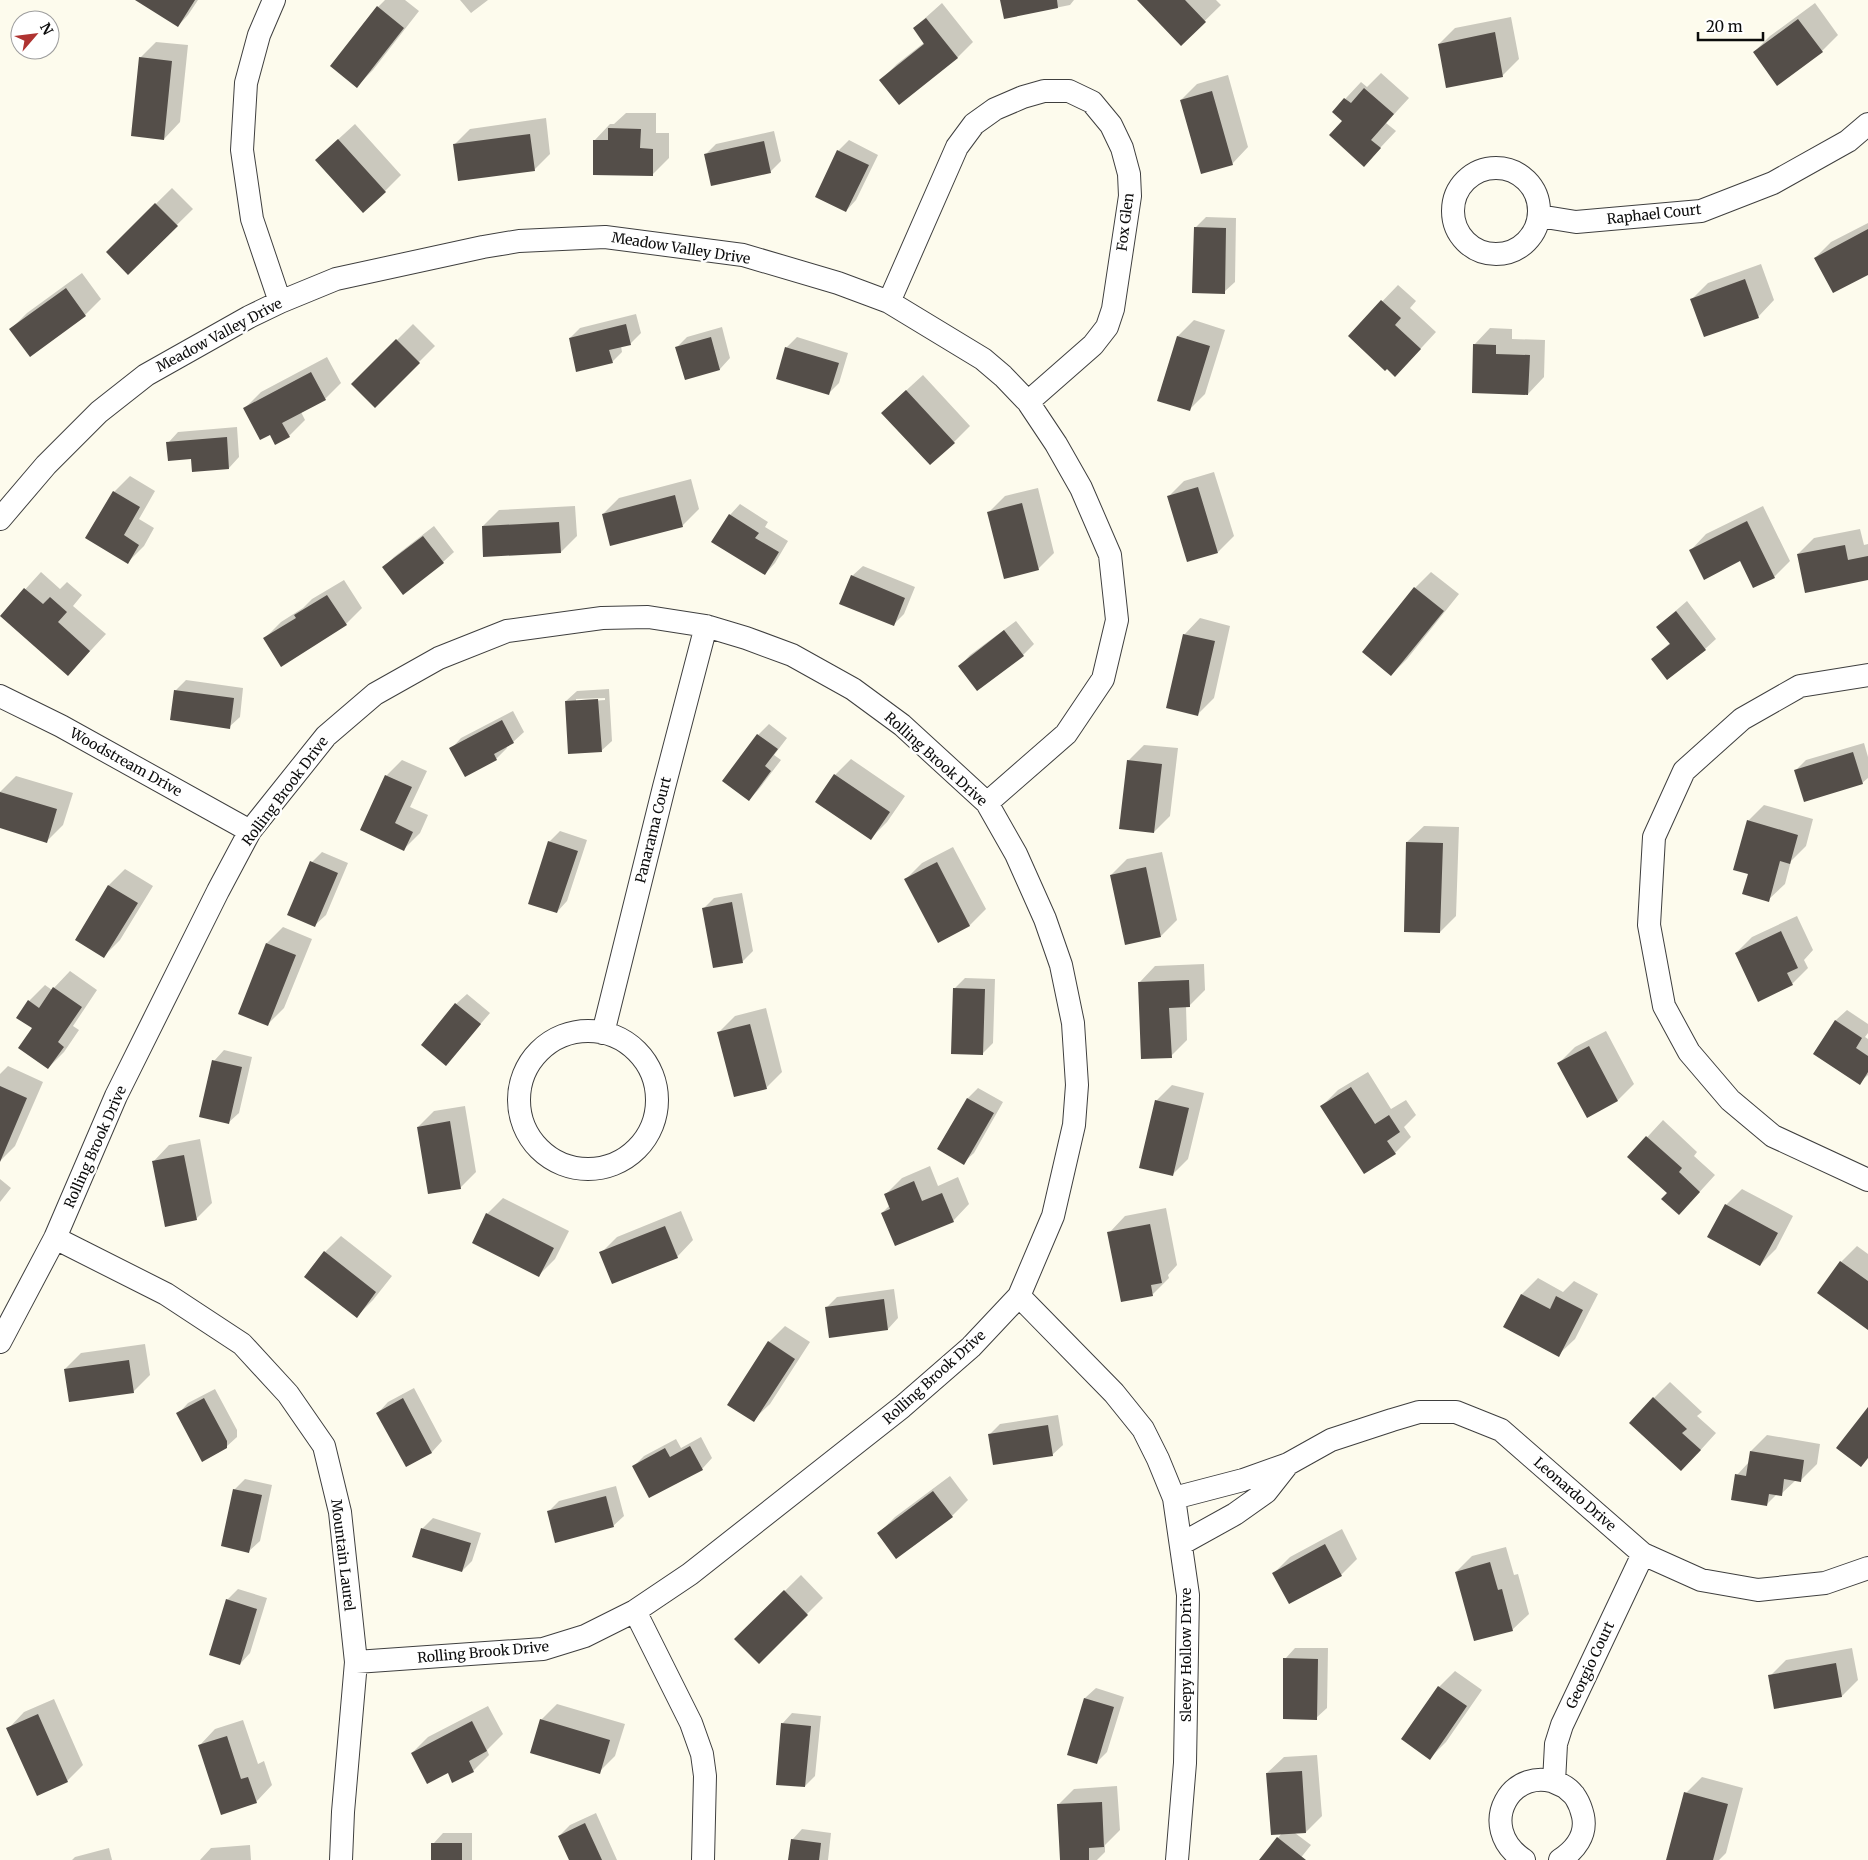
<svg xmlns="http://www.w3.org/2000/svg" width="1868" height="1860" font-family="Merriweather,serif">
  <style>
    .shadow { fill: #0003; fill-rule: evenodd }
    .building { fill: #544e49 }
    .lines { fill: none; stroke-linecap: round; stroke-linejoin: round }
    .minor-casing { stroke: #3f3f3f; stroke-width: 24 }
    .minor { stroke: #fff; stroke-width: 22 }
    .labels { text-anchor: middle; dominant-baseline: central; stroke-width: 5; stroke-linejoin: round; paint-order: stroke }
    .street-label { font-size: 14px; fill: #0c0c0c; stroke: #fff }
  </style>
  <rect width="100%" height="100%" fill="#fdfbed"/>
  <path class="shadow" d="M159,0h39l-10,15 -10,11z
    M385,0h20l14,11 -46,59 -16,16 21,-79z
    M460,0h28l-17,13z
    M1001,0h73l-4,5 -65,13z
    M1138,0h78l5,5 -40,39z
    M942,3l31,39 -16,16 -76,22 16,-16 28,-22 -11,-14z
    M1815,3l23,32 -16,16 -44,33 -24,-32 16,-16z
    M1511,17l8,42 -16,16 -56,11 -8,-42 16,-16z
    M156,42l32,3 -8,77 -16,17 -24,-81z
    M1381,73l28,25 -23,25 10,8 -32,34 -21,-45 -10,-8 28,-30 6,5z
    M1228,75l20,72 -16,17 -51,-64 16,-16z
    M626,113h30v20h13v25l-16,16 -59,-33 16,-17h4z
    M546,118l4,36 -16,16 -80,-25 16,-16z
    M355,124l46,51 -16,16 -52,-47z
    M774,131l7,30 -11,11 -64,-18 10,-10z
    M849,140l29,15 -22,45 -10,11 -8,-60z
    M172,188l21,21 -65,64 -21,-21z
    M1206,217l30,1 -1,64 -11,10 -29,-64z
    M1868,223v50l-53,-15 16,-16z
    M1761,264l13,36 -16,17 -66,-18 16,-16z
    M82,273l19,26 -16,16 -74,14 16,-16z
    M1398,285l18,16 -6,7 26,24 -25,27 -62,-23z
    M636,314l5,19 -11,11 -9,2 1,6 -10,10 -42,-24 10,-10z
    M1194,320l31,10 -20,64 -16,16 -31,-10 20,-64z
    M413,324l22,22 -60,60 -22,-22z
    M722,327l8,31 -10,11 -35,10 -9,-31 11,-11z
    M1490,328l22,1v10l33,1 -1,37 -16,17 -54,-49z
    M797,337l51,16 -9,30 -11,11 -42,-46z
    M327,357l14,26 -16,16 -24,13 4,8 -16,16 -19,-3 -25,-25 16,-16z
    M923,375l47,51 -16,16 -55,-45z
    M237,427l2,30 -10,11 -36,-10 -25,-15 10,-11z
    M1214,472l20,64 -16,16 -50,-55 16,-16z
    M130,476l25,15 -16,28 15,9 -10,18 -16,16 -14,-70z
    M691,479l8,30 -16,16 -72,19 -8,-30 16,-16z
    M1038,488l16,65 -16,16 -49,-57 16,-16z
    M740,504l28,18 -3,5 23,14 -13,22 -10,11 -35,-59z
    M575,506l2,30 -16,16 -78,-26 16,-16z
    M1763,506l27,55 -16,16 -34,-17 -50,-9 16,-17z
    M434,526l20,26 -11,10 -59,5 10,-10z
    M1860,529l4,16 4,-1v35l-70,-25 16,-16z
    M863,566l52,21 -11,27 -11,11 -41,-49z
    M41,572l19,17 7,-7 15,13 -9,11 33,28 -38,41 -66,-60z
    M1431,572l28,22 -52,65 -16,16 -28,-23 52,-64z
    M344,580l18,28 -16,16 -81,14 16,-16 22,-14 9,-9z
    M1687,601l29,38 -11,10 -38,29 -15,-19 18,-16 -13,-16z
    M1200,618l30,8 -16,72 -17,17 -13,-80z
    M1016,621l18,23 -11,11 -45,34 -18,-23 10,-11z
    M186,680l57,8 -3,29 -11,10 -54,-36z
    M609,689l3,52 -11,10 -35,-50 11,-10zM605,698v2l-29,2v-3z
    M513,711l11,21 -11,10 -7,4 1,2 -11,11 -45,-10 10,-11z
    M769,724l18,14 -13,17 7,5 -22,29 -10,11 -25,-19 34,-46z
    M1864,743l4,14v21l-6,5 -66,-13 10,-10z
    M1144,745l34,3 -8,68 -16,16 -26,-71z
    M851,759l54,37 -18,26 -16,16 -36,-63z
    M402,760l25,11 -17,36 18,8 -8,18 -16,16 -43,-20 25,-53z
    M16,776l57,17 -10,32 -16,16 -47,-14v-35z
    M1764,805l49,14 -7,27 -15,15 -6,23 -17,16 -18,-26 -2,-53z
    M1424,826l35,1 -3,89 -16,16 -33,-90z
    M560,831l27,9 -20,61 -10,11 -8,-70z
    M953,847l33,62 -16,16 -31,17 -33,-63 16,-16z
    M322,852l26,11 -22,52 -11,10 -3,-63z
    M1162,852l15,68 -16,16 -50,-61 16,-16z
    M125,869l28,17 -33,54 -16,16 5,-71z
    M742,893l11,58 -10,10 -29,6 -11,-58 11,-11z
    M1797,916l16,34 -9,10 4,8 -16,16 -56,-31 16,-16z
    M283,927l29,12 -28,69 -16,16 -1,-81z
    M1204,964l1,26 -16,16h-3l1,34 -16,16 -32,-73 16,-17z
    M70,971l27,19 -24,36 6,4 -15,22 -16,16 -15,-40 -4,-27 16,-16 7,5z
    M965,978l30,1 -2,64 -11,11 -27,-66z
    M467,994l23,19 -44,51 10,-60z
    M766,1008l16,64 -16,16 -47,-56 16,-16z
    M1847,1010l21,14v9l-3,4 3,2v36l-9,8 -45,-30 22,-33z
    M1606,1031l28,53 -16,16 -31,16 -28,-53 16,-16z
    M224,1050l28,7 -13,56 -11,10 -14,-62z
    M8,1066l35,16 -28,64 -15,15v-87z
    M1368,1072l23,37 15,-9 10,15 -12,12 7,10 -16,16 -73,-47 16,-16z
    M1172,1085l32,8 -16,66 -16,16 -16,-74z
    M978,1088l25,14 -29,51 -11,10 -25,-15 30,-50z
    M465,1106l11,66 -16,16 -42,-61 16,-16z
    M1663,1120l34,32 -3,4 21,19 -20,22 -27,-4 -39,-36z
    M200,1139l12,64 -16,16 -43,-57 16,-17z
    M930,1166l8,20 20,-9 11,27 -16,17 -71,-8 8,-8 -4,-11 16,-16z
    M0,1179l11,9 -11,14z
    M1742,1189l51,27 -17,33 -16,16 -34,-60z
    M503,1198l66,33 -14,28 -16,16 -52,-61z
    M1166,1208l11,57 -9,10 1,3 -16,16 -44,-61 16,-17z
    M681,1211l12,29 -16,17 -76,-4 16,-16z
    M341,1236l51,40 -19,24 -16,16 -32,-64z
    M1857,1246l11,8v72l-27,-64z
    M1538,1278l25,14 11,-11 24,13 -23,45 -17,16 -53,-28 17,-33z
    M894,1289l4,29 -10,11 -62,-21 11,-11z
    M785,1326l25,16 -40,62 -17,16 16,-78z
    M145,1344l5,31 -17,17 -68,-23 16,-16z
    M1670,1382l32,30 -5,4 19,17 -19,21 -43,-56z
    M414,1388l28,53 -10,11 -25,14 -29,-53 10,-11z
    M215,1389l22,41v7l-11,10 -48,-33 10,-11z
    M1058,1415l5,30 -11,10 -62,-21 10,-10z
    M1767,1435l53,9 -3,20 -16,16h-5l-15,14h-4l-10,10 -30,-29 12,-13 2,-11z
    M701,1437l11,21 -10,11 -68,-3 10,-10 32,-17 5,9z
    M950,1476l18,24 -16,16 -73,17 16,-16z
    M245,1479l27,6 -12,56 -11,10 -15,-61z
    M616,1486l8,30 -11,10 -65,-14 11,-11z
    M433,1518l48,15 -9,28 -10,10 -48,-15 9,-28z
    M1342,1529l15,30 -16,16 -67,-2 16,-16z
    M1506,1547l8,28 4,-1 11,40 -17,16 -56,-58 16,-16z
    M801,1575l22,23 -64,64 -23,-23z
    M238,1589l29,9 -17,55 -10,11 -13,-64z
    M1295,1648h33l-1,60 -11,10 -31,-59z
    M1852,1648l6,32 -16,16 -67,12 -5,-32 16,-16z
    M1455,1671l27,19 -36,52 -16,16 9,-71z
    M1096,1688l28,9 -17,55 -11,11 -11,-65z
    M54,1699l29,66 -16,16 -59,-52 16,-17z
    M557,1704l68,20 -10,32 -16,16 -58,-52z
    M488,1706l15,28 -16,16 2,5 -16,16h-25l-36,-18 16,-16z
    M792,1713l29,3 -6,60 -10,10 -23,-62z
    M243,1720l15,44 6,-3 8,24 -16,17 -57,-56 16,-17z
    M1317,1755l5,61 -16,16 -11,1 16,12 -12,15h-25l-8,-7 16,-20 -15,-60 17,-16z
    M1702,1777l41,11 -17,65 -7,7h-42l9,-67z
    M1117,1786l3,44 -15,15v7l-8,8h-36l-3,-55 16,-16z
    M596,1813l21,47h-47l-11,-24 11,-11z
    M802,1829l29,4 -3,27h-39l3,-20z
    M443,1833h29v27h-40l1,-16z
    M250,1845l1,15h-51l11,-12z
    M109,1848l3,12h-40l3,-3z"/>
  <path class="building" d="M135,0h60l-17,27z
    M1000,0h57l1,8 -54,11z
    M1137,0h48l21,22 -25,24z
    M377,6l27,22 -47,60 -27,-22z
    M926,18l32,40 -59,47 -20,-25 45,-36 -11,-16z
    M1798,19l25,33 -46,34 -24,-34z
    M1495,32l8,45 -57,11 -8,-44z
    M139,57l33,4 -8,79 -33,-4z
    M1364,88l30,26 -23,26 10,8 -17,19 -35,-32 13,-14 -10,-9 12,-14 7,5z
    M1212,91l21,74 -32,9 -21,-74z
    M608,128l33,1 -1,19 13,1v27l-60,-1v-35h15z
    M530,134l5,37 -77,10 -5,-37z
    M338,139l48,53 -23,21 -48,-53z
    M764,141l7,32 -60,13 -7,-32z
    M837,150l32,15 -23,47 -31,-15z
    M155,203l23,23 -50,49 -22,-23z
    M1194,227l32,1 -1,66 -33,-1z
    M1868,229v46l-35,18 -19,-35z
    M1745,279l14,39 -55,19 -14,-38z
    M66,288l20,28 -56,41 -21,-28z
    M1381,300l20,18 -6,7 26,24 -26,28 -8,-8 -2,2 -37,-35z
    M626,324l5,21 -22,5 4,13 -37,9 -7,-34z
    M1177,336l33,10 -20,65 -33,-10z
    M711,337l9,33 -35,10 -10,-33z
    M396,339l24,24 -45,45 -24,-24z
    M1473,344l23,1v9l34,1 -2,40 -56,-2z
    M785,347l54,16 -10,32 -53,-16z
    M311,372l15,28 -44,23 8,14 -15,8 -5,-10 -10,5 -17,-32z
    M906,390l49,53 -25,22 -49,-52z
    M227,437l2,32 -37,3 -1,-13 -23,2 -2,-19z
    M1198,487l20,66 -31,9 -20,-66z
    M113,491l27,16 -16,28 15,10 -11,19 -43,-26z
    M675,495l8,32 -73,19 -8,-32z
    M1022,503l17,67 -35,9 -17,-67z
    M729,514l30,19 -4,5 24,14 -14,23 -54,-33z
    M1747,521l28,57 -22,10 -13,-27 -36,19 -15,-30z
    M559,522l2,31 -78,4 -1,-31z
    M423,536l21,27 -41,32 -21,-28z
    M1845,545l3,15 20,-4v24l-63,13 -8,-39z
    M851,575l54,23 -11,28 -55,-22z
    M1414,587l30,24 -53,65 -29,-24z
    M24,588l19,16 7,-7 17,15 -9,10 32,29 -22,25 -68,-60z
    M327,595l20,30 -66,42 -18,-29 33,-20 -2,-3z
    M1676,611l30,39 -39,30 -16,-21 19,-15 -14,-17z
    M1004,630l20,26 -47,35 -19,-25z
    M1183,634l32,7 -17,75 -32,-8z
    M174,690l60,8 -4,31 -60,-9z
    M598,699l4,53 -34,2 -3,-53z
    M502,720l12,23 -20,11 3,6 -32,17 -16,-29z
    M757,734l21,15 -13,17 6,5 -22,30 -27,-20z
    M1853,752l10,32 -59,18 -10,-32z
    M1127,760l35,4 -8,69 -35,-4z
    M834,774l56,38 -19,28 -56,-38z
    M385,775l27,12 -17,36 18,9 -9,19 -44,-21z
    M0,792l57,17 -10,34 -47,-15z
    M1747,820l51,15 -8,29 -10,-3 -11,41 -27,-8 6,-20 -15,-4z
    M548,841l30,10 -21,62 -29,-9z
    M1406,842l37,1 -3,90 -36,-1z
    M310,861l28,12 -23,54 -28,-12z
    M937,862l33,64 -32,17 -34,-64z
    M1146,867l15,70 -36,8 -15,-70z
    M108,885l30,18 -34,55 -29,-18z
    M732,902l11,61 -30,5 -11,-60z
    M1781,931l17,37 -11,5 6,12 -35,17 -23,-49z
    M266,943l30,12 -28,71 -30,-12z
    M1189,980l1,27 -21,1 3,50 -31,1 -3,-77z
    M53,987l29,20 -24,35 6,5 -16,22 -30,-21 14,-20 -16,-10 12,-18 11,8z
    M953,988l32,1 -2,66 -32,-1z
    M455,1003l26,21 -35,42 -25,-21z
    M1835,1020l27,18 -6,10 12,8v16l-8,13 -47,-31z
    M750,1024l17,65 -33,8 -17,-65z
    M1589,1046l29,55 -31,17 -30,-55z
    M212,1060l30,7 -13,57 -30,-7z
    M0,1086l27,12 -27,64z
    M1351,1087l24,37 14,-9 11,17 -13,9 9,13 -32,20 -44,-68z
    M967,1098l27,15 -30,52 -27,-16z
    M1155,1100l34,8 -16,68 -34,-8z
    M450,1121l11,68 -33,5 -11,-67z
    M1646,1136l36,32 -3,4 21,20 -21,23 -18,-16 6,-6 -40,-36z
    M184,1155l13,65 -32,7 -13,-66z
    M914,1181l8,20 20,-8 12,29 -59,24 -14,-33 9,-4 -6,-15z
    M1725,1204l53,29 -18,33 -53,-29z
    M486,1213l68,35 -15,29 -67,-34z
    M1150,1224l12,59 -11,2 2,11 -32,6 -14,-70z
    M665,1226l13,32 -66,26 -13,-32z
    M324,1251l52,41 -19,26 -53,-41z
    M1840,1261l28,20v49l-51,-37z
    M1521,1294l29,15 6,-13 27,14 -24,47 -56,-30z
    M884,1299l4,31 -59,8 -4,-31z
    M768,1341l27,18 -41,63 -27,-17z
    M129,1360l5,33 -65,9 -5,-33z
    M1653,1397l34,32 -5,4 19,17 -20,21 -52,-48z
    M204,1398l23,43v7l-25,14 -26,-49z
    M403,1398l29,55 -26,14 -30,-54z
    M1868,1407v51l-7,9 -25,-19z
    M1048,1425l5,31 -60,9 -5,-31z
    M690,1446l13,24 -54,28 -17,-32 33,-18 5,9z
    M1750,1451l54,9 -3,22 -17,-3 -2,17 -13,-2 -2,12 -36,-6 4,-26 11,2z
    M233,1489l29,6 -13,58 -28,-7z
    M933,1491l20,26 -57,42 -19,-26z
    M606,1496l8,31 -59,16 -8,-32z
    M421,1528l50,15 -9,29 -50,-15z
    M1325,1544l17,32 -53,28 -17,-31z
    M1490,1562l8,28 4,-1 11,42 -39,10 -19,-69z
    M784,1590l24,25 -49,49 -25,-25z
    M226,1599l31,10 -17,56 -31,-10z
    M1283,1658l35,1 -1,61 -34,-1z
    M1836,1663l6,34 -68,12 -6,-34z
    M1438,1686l29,20 -37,54 -29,-21z
    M1084,1698l30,9 -17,57 -30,-9z
    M38,1714l30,68 -31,14 -31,-68z
    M540,1719l70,21 -10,34 -70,-21z
    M472,1721l15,30 -18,10 5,11 -22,11 -4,-10 -21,11 -16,-31z
    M781,1723l30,3 -6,61 -29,-2z
    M227,1736l14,43 7,-2 9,26 -36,12 -23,-70z
    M1302,1771l4,62 -35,2 -5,-62z
    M1684,1792l44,12 -15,56h-47z
    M1102,1802l2,45 -15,1v12h-29l-3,-56z
    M585,1823l17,37h-33l-11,-24z
    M1277,1837l29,23h-47z
    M791,1839l30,4 -2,17h-31z
    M431,1843h31v17h-31z"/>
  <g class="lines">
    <g class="minor-casing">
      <path id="minor" d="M274,0l-15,35 -13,48 -4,67 10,69 28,83
        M1453 211a43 43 0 1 1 86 0a43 43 0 1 1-86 0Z
        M1539,216l37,6 125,-11 72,-28 75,-42 20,-17
        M889,302l68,-155 17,-23 21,-15 28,-12 21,-6h25l23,11 19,23 11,23 7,26 1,22 -17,113 -6,18 -14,18 -65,57
        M0,519l46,-54 53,-53 47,-37 103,-58 31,-15 56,-23 147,-32 36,-6 86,-4 138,18 95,28 51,19 94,57 20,17 25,26 28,42 25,44 29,67 7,65 -14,59 -37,55 -79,69
        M1868,675l-68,11 -58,33 -58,52 -30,66 -5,88 15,81 25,46 41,48 43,36 95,44
        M0,696l61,30 189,105
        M519 1100a69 69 0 1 1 138 0a69 69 0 1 1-138 0Z
        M603,1033l61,-246 42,-161
        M55,1238l111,56 76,50 46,50 36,52 16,66 16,150 -13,150 -2,48
        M1019,1296l95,97 29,36 15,30 16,39 14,97 -3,168 -8,97
        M0,1342l55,-104 61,-142 102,-205 32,-60 76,-95 49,-42 64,-36 68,-27 95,-13 46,-1 58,9 40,12 46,17 61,34 49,36 85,78 29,51 29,65 16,46 12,58 4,62 -3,40 -21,91 -34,80 -48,51 -69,60 -212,167 -55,37 -50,25 -42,13 -187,13
        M1174,1498l69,-18 45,-16 43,-24 61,-20 27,-8h37l45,18 142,124 58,26 57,10 67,-7 43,-15
        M1181,1544l54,-30 31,-22 22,-28
        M635,1611l56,112 11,31 3,22 -2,84
        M1574,1795l-9,-8 -11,-5 2,-38 6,-19 81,-171
        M1524,1860c-50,-33 -12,-99 38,-75 12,6 18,18 21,31 4,19 -8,34 -23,44"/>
    </g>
    <use href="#minor" class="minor"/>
  </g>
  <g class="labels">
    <g class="street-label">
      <text transform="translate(1654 214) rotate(-6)">Raphael Court</text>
      <text transform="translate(1125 222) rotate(-83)">Fox Glen</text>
      <text transform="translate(681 248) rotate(9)">Meadow Valley Drive</text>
      <text transform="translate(219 335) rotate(-28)">Meadow Valley Drive</text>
      <text transform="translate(936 759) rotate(42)">Rolling Brook Drive</text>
      <text transform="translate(126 762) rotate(29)">Woodstream Drive</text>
      <text transform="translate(285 791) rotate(-53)">Rolling Brook Drive</text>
      <text transform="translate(653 830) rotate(-76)">Panarama Court</text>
      <text transform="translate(95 1147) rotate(-66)">Rolling Brook Drive</text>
      <text transform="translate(934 1377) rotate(-42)">Rolling Brook Drive</text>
      <text transform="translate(1575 1494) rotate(41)">Leonardo Drive</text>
      <text transform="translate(343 1555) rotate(83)">Mountain Laurel</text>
      <text transform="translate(483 1652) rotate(-5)">Rolling Brook Drive</text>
      <text transform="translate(1186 1655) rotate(-90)">Sleepy Hollow Drive</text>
      <text transform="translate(1590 1665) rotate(-65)">Georgio Court</text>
    </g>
  </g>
  <g transform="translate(35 35) rotate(62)"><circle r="24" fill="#ffffff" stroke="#9e9e9e"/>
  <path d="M0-4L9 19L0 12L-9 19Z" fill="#af3331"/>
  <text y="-8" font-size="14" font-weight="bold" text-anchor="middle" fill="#0c0c0c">N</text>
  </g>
  <path d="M1698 32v8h65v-8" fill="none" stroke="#0c0c0c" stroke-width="2.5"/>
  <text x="1706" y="32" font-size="15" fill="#0c0c0c" stroke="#ffffff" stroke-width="4" paint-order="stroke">20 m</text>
</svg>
